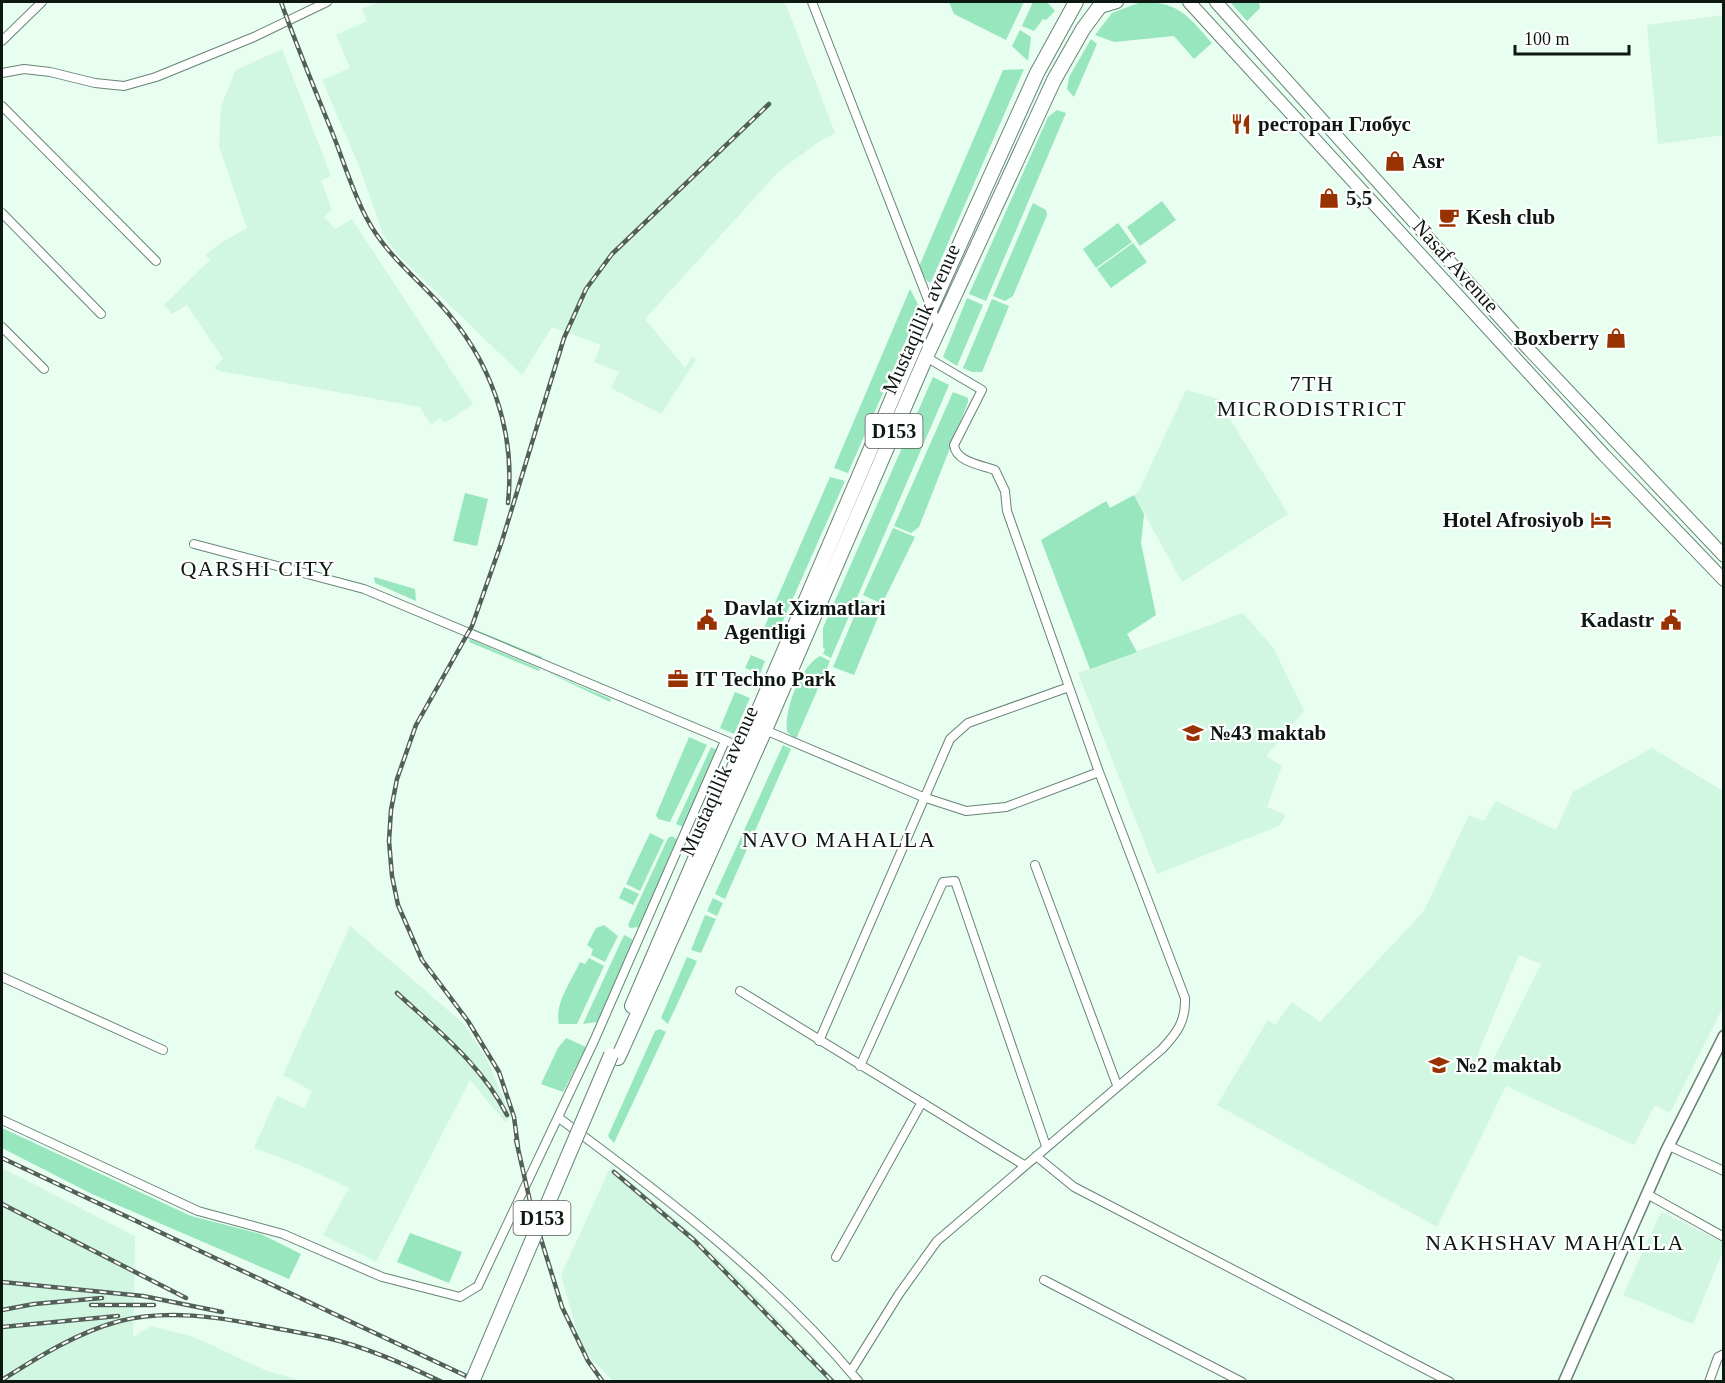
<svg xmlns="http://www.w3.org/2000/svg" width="1725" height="1383" font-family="'Times New Roman',serif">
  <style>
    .built { fill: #d1f6e1; fill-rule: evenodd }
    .green { fill: #97e6bd }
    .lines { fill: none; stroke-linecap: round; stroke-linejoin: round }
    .minor-casing { stroke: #688374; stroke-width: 10 }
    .tertiary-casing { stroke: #688374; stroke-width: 13 }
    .secondary-casing { stroke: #688374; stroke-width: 14 }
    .primary-casing { stroke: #688374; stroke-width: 16 }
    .minor { stroke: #fff; stroke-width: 8 }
    .tertiary { stroke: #fff; stroke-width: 10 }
    .secondary { stroke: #fff; stroke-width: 12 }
    .primary { stroke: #fff; stroke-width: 14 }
    .rail-casing { stroke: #526058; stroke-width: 4.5 }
    .rail { stroke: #fff; stroke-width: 2; stroke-dasharray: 7; stroke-linecap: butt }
    .primary-bridge-casing { stroke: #688374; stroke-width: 16; stroke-linecap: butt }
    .primary-bridge { stroke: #fff; stroke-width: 14 }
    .labels { text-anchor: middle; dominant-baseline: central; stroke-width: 4.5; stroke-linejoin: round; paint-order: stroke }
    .shield { fill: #fff; stroke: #565d5a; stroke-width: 1.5 }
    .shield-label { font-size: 20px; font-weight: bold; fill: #0e1813 }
    .poi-label { font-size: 21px; font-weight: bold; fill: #0e1813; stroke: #fff; text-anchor: start }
    .street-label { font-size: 21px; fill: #0e1813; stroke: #fff }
    .neighbourhood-label { font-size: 22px; letter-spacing: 1.5px; fill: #0e1813; stroke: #fff }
  </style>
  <rect width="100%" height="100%" fill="#e7fef1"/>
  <path class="built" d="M379,2h406l50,131 -15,8 -41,30 -134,148 40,49 7,-11 4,3 -35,54 -50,-26 8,-16 -25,-10 7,-17 -49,-18 -30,48 -126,-122 -13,-19 -22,-63 -39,-91 28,-12 -14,-33 31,-14 -5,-12z
    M1723,15v120l-65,9 -11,-119z
    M282,49l49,127 -10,5 11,29 -8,7 11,12 17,-10 121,185 -28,19 -5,-5 -9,7 -11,-18 -200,-36 -6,-3 9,-9 -36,-54 -15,9 -8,-9 46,-45 -4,-5 13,-11 28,-16 -28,-82 2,-40 15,-36z
    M1186,390l32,9 70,115 -106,68 -48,-87 5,-4z
    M1243,613l31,36 30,62 -38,45 16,10 -15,41 19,8 -7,11 -122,48 -79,-201z
    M1652,748l71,43 1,214 -54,108 -15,-8 -21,40 -128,-59 -69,141 -220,-122 51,-85 7,5 17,-23 28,20 104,-111 45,-96 15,6 12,-20 60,29 17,-38zM1519,955l22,9 -56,112 -4,-3 -5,-15z
    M350,926l113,97 24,36 24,58 -6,5 -35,-42 -94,182 -53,-27 26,-47 -47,-22 -48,-18 23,-52 27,12 8,-17 -29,-16z
    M611,1166l75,62 49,46 101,107 -224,-1 -30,-31 -21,-74z
    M2,1168l133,68 -2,101 18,-11 43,11 73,34 36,10h-301z
    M1661,1212l62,30v9l-30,73 -70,-29z"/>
  <path class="green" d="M949,2h75l-18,38 -52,-26z
    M1033,2h14l8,9 -9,9 -3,-1 -9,12 -12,-5z
    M1141,2c37,-1 48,15 71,41l-18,16 -20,-23 -60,6 -19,-7 17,-22z
    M1230,2h29l1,6 -13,13z
    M1020,30l11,7 -3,24 -16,-15z
    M1091,39l6,5 -23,53 -7,-8 2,-12z
    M1024,69l-93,213h-3l-10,-13 85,-199z
    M1057,110l9,3 -80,188 -17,-7 79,-177z
    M1162,201l14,19 -36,26 -13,-19z
    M1033,203l13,7 1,5 -34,81 -8,5 -12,-5z
    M1118,223l14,19 -36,26 -13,-19z
    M1133,243l14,19 -36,26 -14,-19z
    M910,289l10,19 -72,165 -14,-5z
    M967,298l16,7 -26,61 -14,-9z
    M992,299l17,7 -27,66h-10l-9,-4z
    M933,377l16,8 -118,273 -8,-4 2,-5 -2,-2v-19z
    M953,392l15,6v4l-49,125 -8,6 -17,-7z
    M830,477l15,4 -71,160 -13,-6z
    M465,493l23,6 -11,47 -24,-5z
    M1134,495l10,19 -3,29 15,72 -29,19 10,18 -47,17 -49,-129 65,-39 4,7z
    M893,528l22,9 -33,67 -19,-9z
    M374,577l41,12 1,12 -41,-18z
    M861,600l20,10 -27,65 -21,-8z
    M474,629l68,28v2l-69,-29z
    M470,639l70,30 -1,2 -70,-29z
    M751,655l14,6 -5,13 -15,-6z
    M820,656l10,5 -34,78 -9,-7c-3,-24 14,-66 33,-76z
    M545,671l66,28 -1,3z
    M735,692l15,6 -16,36 -14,-6z
    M689,737l18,8 -37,77 -12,-3 -2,-4z
    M783,745l8,4 -66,150 -10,-5z
    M711,747l6,3 -34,77 -7,-3z
    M650,833l14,7 -24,51 -14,-7z
    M672,836l6,4 -39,87 -9,1 -2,-3 40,-87z
    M624,887l15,7 -6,11 -14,-7z
    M713,898l10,5 -6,13 -10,-5z
    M705,915l11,4 -15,34 -10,-3z
    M604,925l14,11 -13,26 -14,-7 2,-6 -6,-4 9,-17z
    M624,935l8,4v5l-30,72 -5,6 -14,2z
    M687,957l10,4 -29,63 -7,-6z
    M589,958l15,8 -27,58h-18c-5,-20 13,-44 21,-62l5,2z
    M660,1029l6,3 -52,111 -6,-7 47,-105z
    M566,1038l20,9 -23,45 -22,-8 17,-36z
    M2,1128l189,88 70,18 40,20 -12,25 -197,-85 -90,-46z
    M410,1233l52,19 -13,31 -52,-21z"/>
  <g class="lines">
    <g class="minor-casing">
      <path id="minor" d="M812,2l127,326
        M2,41l40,-39
        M2,73l22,-4 26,3 45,11 29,3 32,-9 98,-40 73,-35
        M2,106l154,155
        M2,213l99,101
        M2,327l42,42
        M194,544l170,45 377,158
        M765,730l158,67 43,14 40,-4 93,-35
        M1035,865l82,220
        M2,977l161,73
        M740,991l284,174
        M819,1041l131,-302 18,-16 101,-36
        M860,1066l83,-184 12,-1 91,265
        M559,1118c107,79 214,160 300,264
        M2,1120l196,91 85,23 99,43 78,20 18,-11 116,-245 131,-300
        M1669,1146l55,25
        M1036,1156l38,31 376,195
        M1647,1194l77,43
        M836,1257l86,-155
        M1044,1280l198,102
        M851,1371l48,-77 38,-53 225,-192c15,-16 24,-28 23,-51l-86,-226 -92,-261 -2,-20 -10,-21c-14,-5 -39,-8 -41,-25l28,-55 -56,-33
        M1709,1382l9,-25 6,-3"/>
    </g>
    <g class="tertiary-casing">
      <path id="tertiary" d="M1564,1382l102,-231 58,-115"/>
    </g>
    <g class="secondary-casing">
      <path id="secondary" d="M1189,2l415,453 120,125
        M1216,2l305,339 203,215
        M1100,7l17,-5"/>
    </g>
    <g class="primary-casing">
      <path id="primary" d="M632,1006l299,-698 106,-235 39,-71
        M618,1058l147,-328 161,-373 128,-277 29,-51 20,-27"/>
    </g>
    <use href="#minor" class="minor"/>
    <use href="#tertiary" class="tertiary"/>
    <use href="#secondary" class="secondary"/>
    <use href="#primary" class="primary"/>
    <g class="rail-casing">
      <path id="rail" d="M281,2c16,45 35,90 53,135 10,26 19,55 32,80 18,35 47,58 73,86 51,55 77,126 69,200
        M397,993c40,37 85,72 110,122
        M516,1140l16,70 30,97 26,54 15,21
        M518,1147l-4,-30 -15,-45 -31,-51 -46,-61 -24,-55 -6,-29 -3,-35 2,-31 6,-31 19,-54 56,-99 30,-85 62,-203 22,-49 26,-35 157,-150
        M2,1158l477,224
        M614,1172l80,68 139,142
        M2,1204l184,94
        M2,1282l141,14 79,16
        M91,1305h63
        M2,1310l32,-6 68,-6
        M2,1327l116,-11
        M2,1380c36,-23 76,-48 118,-59 47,-12 98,-4 144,5 20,4 39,7 59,11 41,9 81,27 119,45"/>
    </g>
    <use href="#rail" class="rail"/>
    <g class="primary-bridge-casing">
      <path id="primary-bridge" d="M472,1382l139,-327"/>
    </g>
    <use href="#primary-bridge" class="primary-bridge"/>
  </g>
  <defs>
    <g id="restaurant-bare" transform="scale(1.62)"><path d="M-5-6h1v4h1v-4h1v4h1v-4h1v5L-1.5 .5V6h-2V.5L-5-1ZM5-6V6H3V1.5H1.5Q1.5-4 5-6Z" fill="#983301" stroke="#fff" stroke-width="2.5" paint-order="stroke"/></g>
    <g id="shop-bare" transform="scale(1.62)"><path d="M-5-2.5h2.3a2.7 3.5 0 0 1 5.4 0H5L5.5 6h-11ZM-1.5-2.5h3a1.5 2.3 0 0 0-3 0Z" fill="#983301" stroke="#fff" stroke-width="2.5" paint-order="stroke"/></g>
    <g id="cafe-bare" transform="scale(1.62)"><path d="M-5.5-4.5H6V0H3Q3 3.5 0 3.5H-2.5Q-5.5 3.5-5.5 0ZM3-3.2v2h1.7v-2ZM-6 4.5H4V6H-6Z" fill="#983301" stroke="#fff" stroke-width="2.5" paint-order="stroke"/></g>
    <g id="hotel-bare" transform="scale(1.62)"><path d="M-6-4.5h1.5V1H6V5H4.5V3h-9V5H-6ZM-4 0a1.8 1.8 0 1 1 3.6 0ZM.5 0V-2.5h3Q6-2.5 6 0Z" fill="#983301" stroke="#fff" stroke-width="2.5" paint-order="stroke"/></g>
    <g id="civic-bare" transform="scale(1.62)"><path d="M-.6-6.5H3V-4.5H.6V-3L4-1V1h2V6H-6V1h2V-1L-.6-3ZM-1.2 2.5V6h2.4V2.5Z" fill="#983301" stroke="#fff" stroke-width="2.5" paint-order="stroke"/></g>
    <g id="office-bare" transform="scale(1.62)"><path d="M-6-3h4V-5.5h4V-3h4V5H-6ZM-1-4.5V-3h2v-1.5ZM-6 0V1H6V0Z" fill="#983301" stroke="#fff" stroke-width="2.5" paint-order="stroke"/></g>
    <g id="school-bare" transform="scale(1.62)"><path d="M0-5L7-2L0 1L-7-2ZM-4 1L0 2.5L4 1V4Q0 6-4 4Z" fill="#983301" stroke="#fff" stroke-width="2.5" paint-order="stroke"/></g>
  </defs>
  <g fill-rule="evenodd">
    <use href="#restaurant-bare" x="1241" y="124"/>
    <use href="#shop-bare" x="1395" y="161"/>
    <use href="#shop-bare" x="1329" y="198"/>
    <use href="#cafe-bare" x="1449" y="217"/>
    <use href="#shop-bare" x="1616" y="338"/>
    <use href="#hotel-bare" x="1601" y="520"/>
    <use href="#civic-bare" x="707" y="620"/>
    <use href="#civic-bare" x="1671" y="620"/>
    <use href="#office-bare" x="678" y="679"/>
    <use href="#school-bare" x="1193" y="733"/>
    <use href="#school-bare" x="1439" y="1065"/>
  </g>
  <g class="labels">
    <g class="shield">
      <rect x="865.5" y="414" width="57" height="34" rx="4.5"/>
      <rect x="513.5" y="1201" width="57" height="34" rx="4.5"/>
    </g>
    <g class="shield-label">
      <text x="894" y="431">D153</text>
      <text x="542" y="1218">D153</text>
    </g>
    <g class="poi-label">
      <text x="1258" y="124">ресторан Глобус</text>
      <text x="1412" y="161">Asr</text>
      <text x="1346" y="198">5,5</text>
      <text x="1466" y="217">Kesh club</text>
      <text x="1599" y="338" text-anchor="end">Boxberry</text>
      <text x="1584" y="520" text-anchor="end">Hotel Afrosiyob</text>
      <text x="724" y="608">Davlat Xizmatlari<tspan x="724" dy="24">Agentligi</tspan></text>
      <text x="1654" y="620" text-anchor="end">Kadastr</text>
      <text x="695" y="679">IT Techno Park</text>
      <text x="1210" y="733">№43 maktab</text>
      <text x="1456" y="1065">№2 maktab</text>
    </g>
    <g class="street-label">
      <text transform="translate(1456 266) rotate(48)">Nasaf Avenue</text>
      <text transform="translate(921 319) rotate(-66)">Mustaqillik avenue</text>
      <text transform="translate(719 781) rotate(-66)">Mustaqillik avenue</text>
    </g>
    <g class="neighbourhood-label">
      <text x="1312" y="383">7TH<tspan x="1312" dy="25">MICRODISTRICT</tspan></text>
      <text x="258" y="568">QARSHI CITY</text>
      <text x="839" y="839">NAVO MAHALLA</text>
      <text x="1555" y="1242">NAKHSHAV MAHALLA</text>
    </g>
  </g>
  <rect width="1725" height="1383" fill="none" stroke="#0e1813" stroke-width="6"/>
  <path d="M1515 45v9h114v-9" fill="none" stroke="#0e1813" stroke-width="3"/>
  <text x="1524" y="45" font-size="18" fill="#0e1813" stroke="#ffffff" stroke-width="4.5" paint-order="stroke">100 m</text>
</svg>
